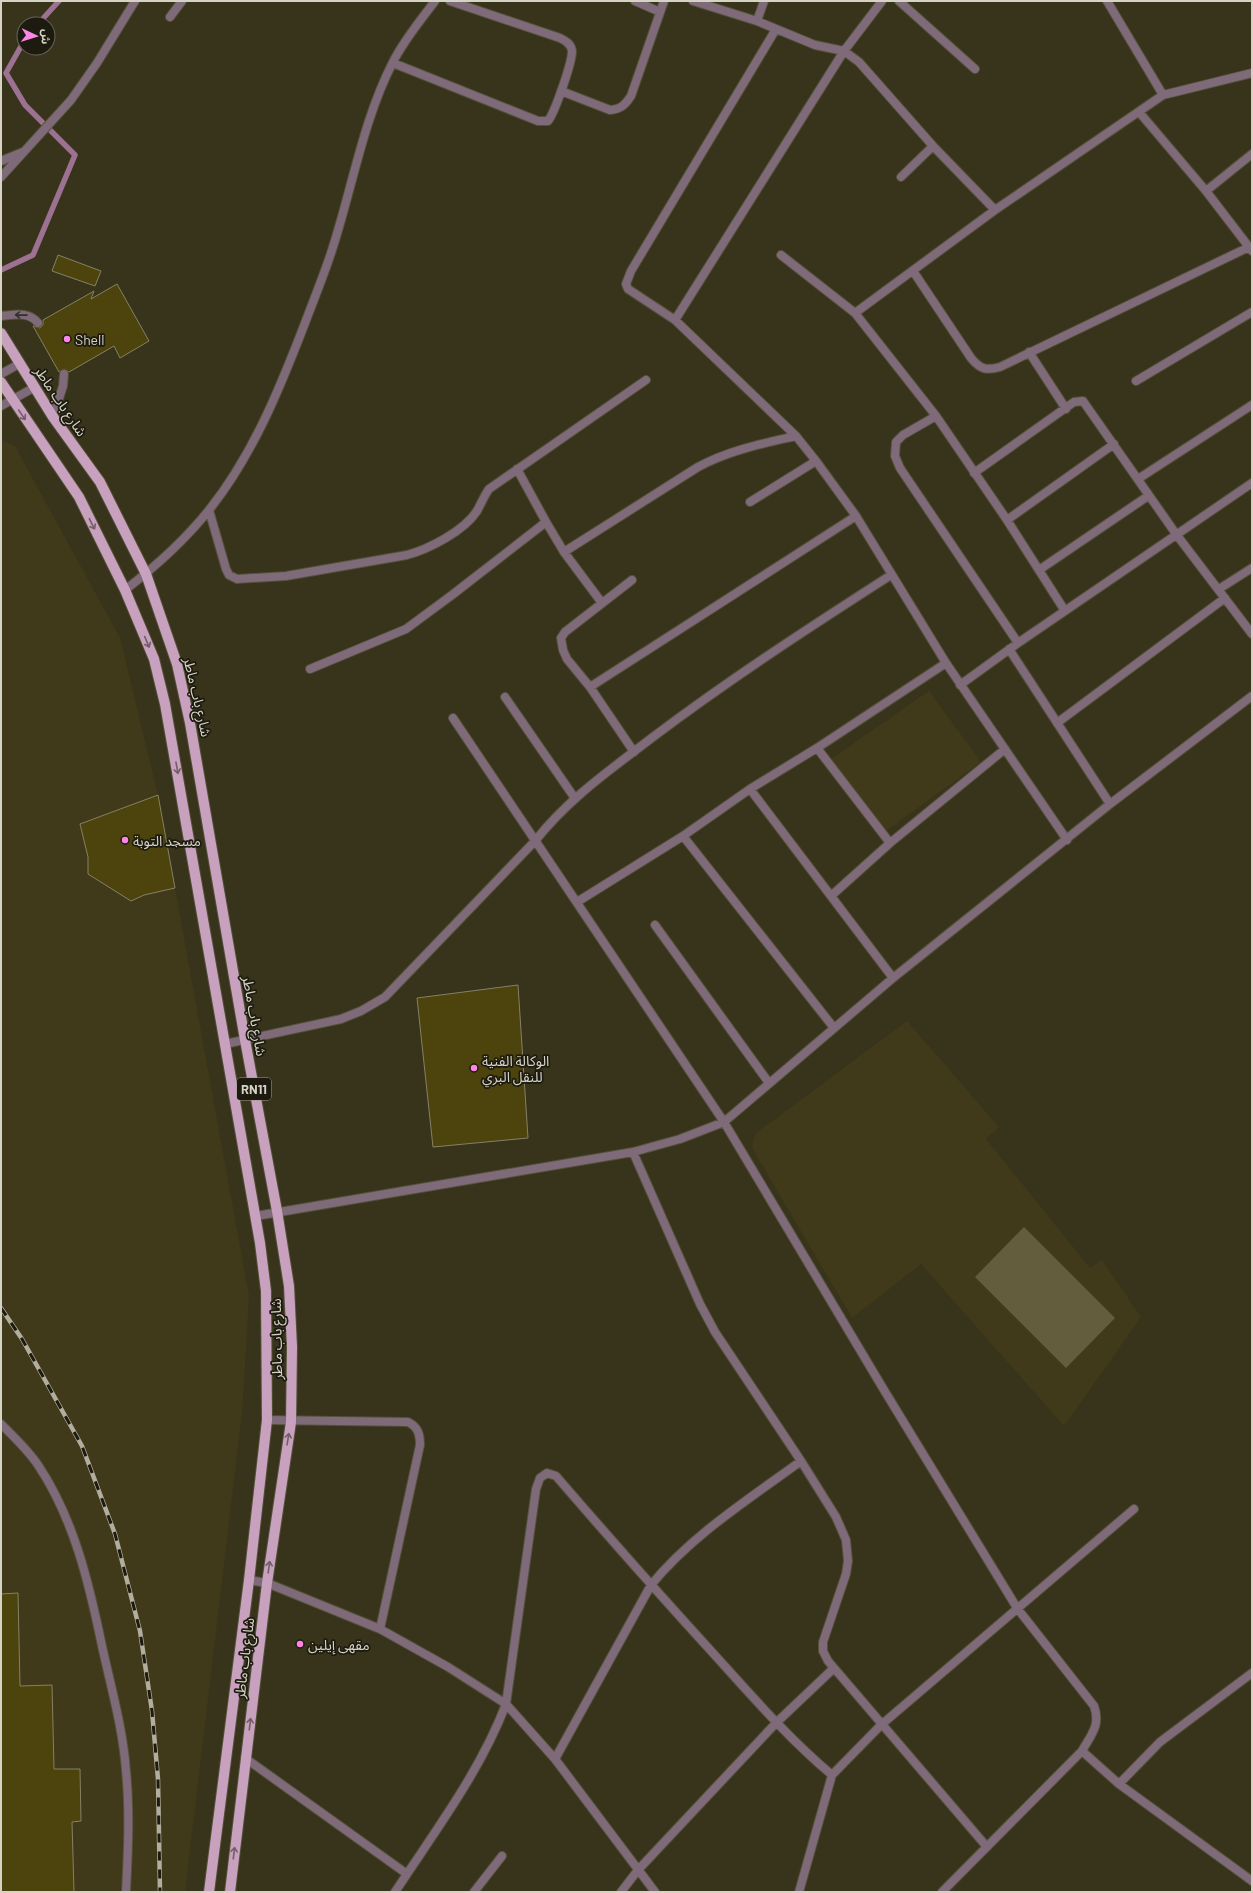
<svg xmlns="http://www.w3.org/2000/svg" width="1253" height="1893" font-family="Barlow,'Noto Sans Arabic',sans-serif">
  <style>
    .built { fill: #403a1a }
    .green { fill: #635d3d }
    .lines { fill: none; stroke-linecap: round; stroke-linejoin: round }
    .stream { stroke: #9d7192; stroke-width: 5.5 }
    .building { fill: #4c430d; stroke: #868166 }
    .service-casing { stroke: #545039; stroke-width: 10 }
    .minor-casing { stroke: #545039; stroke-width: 10 }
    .primary-casing { stroke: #545039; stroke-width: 12 }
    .service { stroke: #7e6a79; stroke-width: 8 }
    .minor { stroke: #7e6a79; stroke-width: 8 }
    .primary { stroke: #c8a1be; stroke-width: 10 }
    .rail-casing { stroke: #b1ae9d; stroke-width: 4.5 }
    .rail { stroke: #1d1b10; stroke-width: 3; stroke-dasharray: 9; stroke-linecap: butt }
    .oneway { stroke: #352f2a }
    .oneway2 { stroke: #725e67 }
    .poi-dot { fill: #fc86e4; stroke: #1d1b10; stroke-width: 1.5 }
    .labels { text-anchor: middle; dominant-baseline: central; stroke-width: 3.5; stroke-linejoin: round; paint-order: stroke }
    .shield { fill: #1d1b10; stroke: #9e9c8e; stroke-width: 1 }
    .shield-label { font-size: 13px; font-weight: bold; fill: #d5d3c4 }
    .poi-label { font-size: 14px; fill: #d5d3c4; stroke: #1d1b10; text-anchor: start }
    .street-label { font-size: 14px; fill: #d5d3c4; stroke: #1d1b10 }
  </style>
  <rect width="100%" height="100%" fill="#38331b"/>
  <path class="built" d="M1,440l14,6 105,192 38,157 91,501 -7,117 -57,479h-184z
    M929,691l52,71 -102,74 -47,-65 -1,-12z
    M907,1021l92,106 -13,12 104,129 12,-8 39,57 -77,109 -143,-162 -69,54 -100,-170 3,-14z"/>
  <path class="green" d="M1024,1227l91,91 -49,50 -91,-91z"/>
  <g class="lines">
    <path class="stream" d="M38,24l21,-23
      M1,270l32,-15 42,-100 -50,-50 -19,-32 18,-32"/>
  </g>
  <path class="building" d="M58,255l43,16 -6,15 -43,-15z
    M117,284l32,57 -29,17 -6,-12 -45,26 -5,-3 -5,3 -26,-46 7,2 3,-3v-5l51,-29 -3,8z
    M158,795l17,93 -31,7 -13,6 -43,-27v-17l-8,-33z
    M518,985l10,153 -95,9 -16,-149z
    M18,1593l2,93 32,-1 2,84h26l1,52 -9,1 2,70h-73v-298z"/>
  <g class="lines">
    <g class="service-casing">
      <path id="service" d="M1,316c13,-1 28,-5 37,7
        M53,417l10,-31 1,-12"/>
    </g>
    <g class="minor-casing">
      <path id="minor" d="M635,1l25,11
        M693,1l64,20 58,24 29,6 15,11 74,84 62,64
        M899,1l76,68
        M1107,1l56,94
        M170,17l12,-16
        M757,21l7,-20
        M776,29l-145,242 -5,13 2,5 47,31 121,116 20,25 40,55 90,147 121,177
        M393,63l145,58h10c7,-9 24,-58 24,-70 -1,-7 -6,-10 -12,-13l-110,-37
        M561,91l49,19c11,-1 15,-5 21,-14l33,-95
        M1139,112l67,79 46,60
        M1,161l22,-9
        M1,177l70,-77 26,-37 38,-62
        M901,177l32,-31
        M1206,191l46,-37
        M781,255l74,58 81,103 71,104 58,91
        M913,271l58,87c9,11 15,13 29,9l249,-120
        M855,313l140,-103 168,-115 89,-22
        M675,320l169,-269 38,-50
        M1029,352l37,57
        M1,374l18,-10
        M1136,381l116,-69
        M1,406l34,-19
        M936,416l-33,19 -7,7 -1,14 5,12 118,175
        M517,469l29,53 18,30 38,51
        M974,473l100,-71 9,-1 93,133 76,100
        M1138,479l114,-74
        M750,502l66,-41
        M209,510l17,59 3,6 8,4 49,-3 121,-21c22,-6 57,-24 70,-44 4,-7 7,-15 12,-22l157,-109
        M1007,520l107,-76
        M564,552l134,-85c32,-17 63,-23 98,-31
        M1039,570l109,-74
        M632,580l-67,52 -4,6 2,12 4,9 23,28 44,65
        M1219,589l33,-21
        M125,590c30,-23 60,-50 84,-80 44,-55 71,-122 96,-187 9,-24 19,-48 27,-73 20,-61 31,-130 61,-188 11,-22 27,-41 42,-61
        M1009,649l101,155
        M310,669l96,-40 46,-34 94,-73
        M960,685l58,-42 234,-160
        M590,687l266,-171
        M505,697l69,100
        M453,718l271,404 160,268 133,218 77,98c7,19 -3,29 -12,45
        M1057,723l168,-125
        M817,748l73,95
        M750,789l143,189
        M683,836l151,192
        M831,896l59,-53 115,-94
        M577,902l106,-66 67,-47 67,-41 129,-85
        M655,925l114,158
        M225,1044l116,-25 20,-8 24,-14 150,-156c34,-43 75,-71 118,-104 77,-58 157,-110 238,-162
        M633,1152l67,152 15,28 86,129 35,56 10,23 2,21 -2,13 -23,68v9l5,10 159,186
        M256,1216l377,-64 47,-13 44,-17 169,-144 217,-174 142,-108
        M267,1420l141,2c10,5 12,12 12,23l-40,184
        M1,1424c13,13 27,26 37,41 36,54 51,118 64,181 9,41 21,83 24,125 4,40 2,81 0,121
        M249,1580l18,3 113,46 68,38 58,37 49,55 100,133
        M245,1758l162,116
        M555,1759l96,-174c41,-50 98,-86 150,-124
        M1119,1784l41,-42 92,-69
        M395,1892c40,-61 85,-120 111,-188l30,-215 4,-11 7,-5 9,3c51,59 103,118 156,176 39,43 76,86 120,123
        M474,1892l28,-36
        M621,1892l17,-22 138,-147 58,-55
        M799,1892l33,-117 49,-50 253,-216
        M942,1892l140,-141 37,33 133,97"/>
    </g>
    <g class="primary-casing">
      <path id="primary" d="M1,333l52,84 47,65 46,92 31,90 13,59 55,317 32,171 12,75 3,61 -1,75 -24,161 -37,309
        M1,382l78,115 46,93 29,69 11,45 95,539 6,48 1,129 -18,160 -40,312"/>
    </g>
    <use href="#service" class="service"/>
    <use href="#minor" class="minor"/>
    <use href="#primary" class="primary"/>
    <g class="rail-casing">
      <path id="rail" d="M1,1308l21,31 60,107 33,88 25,97 12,80 6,68 2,113"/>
    </g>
    <use href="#rail" class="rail"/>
  </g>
  <defs><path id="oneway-shaft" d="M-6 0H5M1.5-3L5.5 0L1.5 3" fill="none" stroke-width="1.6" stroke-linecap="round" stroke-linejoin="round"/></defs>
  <use class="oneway" href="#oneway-shaft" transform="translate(21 315) rotate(-179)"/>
  <g class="oneway2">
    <use href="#oneway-shaft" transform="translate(22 415) rotate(56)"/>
    <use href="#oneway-shaft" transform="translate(92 524) rotate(63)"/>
    <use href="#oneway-shaft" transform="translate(147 642) rotate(67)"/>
    <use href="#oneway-shaft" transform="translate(177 768) rotate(80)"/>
    <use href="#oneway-shaft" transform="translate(288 1439) rotate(-81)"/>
    <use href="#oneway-shaft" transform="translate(269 1567) rotate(-82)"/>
    <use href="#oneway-shaft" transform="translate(250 1724) rotate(-83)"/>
    <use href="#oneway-shaft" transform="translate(234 1853) rotate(-83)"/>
  </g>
  <g class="poi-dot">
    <circle cx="67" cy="339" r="4"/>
    <circle cx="125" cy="840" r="4"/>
    <circle cx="474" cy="1068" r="4"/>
    <circle cx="300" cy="1644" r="4"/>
  </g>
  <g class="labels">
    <rect class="shield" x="237" y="1078" width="34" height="22" rx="3"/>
    <g class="shield-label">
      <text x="254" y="1089">RN11</text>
    </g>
    <g class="poi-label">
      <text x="75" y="339">Shell</text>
      <text x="133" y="840">مسجد التوبة</text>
      <text x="482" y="1060">الوكالة الفنية<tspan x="482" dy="16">للنقل البري</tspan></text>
      <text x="308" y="1644">مقهى إيلين</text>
    </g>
    <g class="street-label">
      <text transform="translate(61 401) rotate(56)">شارع باب ماطر</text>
      <text transform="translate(198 697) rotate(77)">شارع باب ماطر</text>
      <text transform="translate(255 1016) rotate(80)">شارع باب ماطر</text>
      <text transform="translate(276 1339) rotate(-91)">شارع باب ماطر</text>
      <text transform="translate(244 1658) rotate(-83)">شارع باب ماطر</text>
    </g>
  </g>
  <rect width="1253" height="1893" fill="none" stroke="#d5d3c4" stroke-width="4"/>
  <g transform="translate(36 36) rotate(94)"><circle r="19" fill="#1d1b10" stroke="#676558"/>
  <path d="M0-3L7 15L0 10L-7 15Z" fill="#fc86e4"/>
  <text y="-6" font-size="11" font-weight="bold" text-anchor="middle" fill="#d5d3c4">ش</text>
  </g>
</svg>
